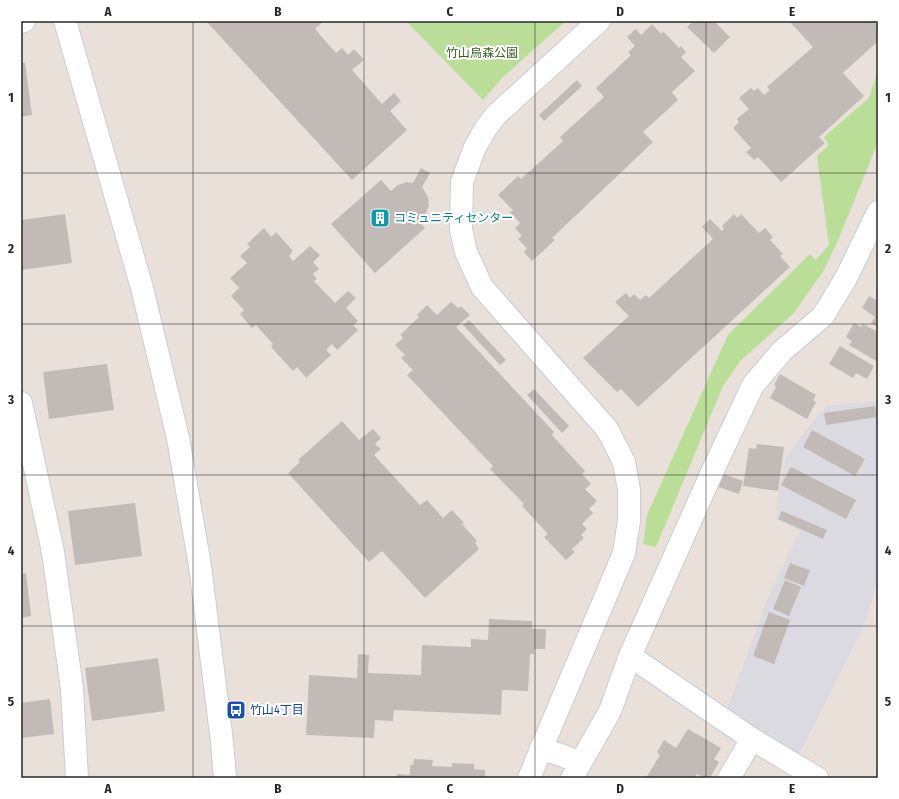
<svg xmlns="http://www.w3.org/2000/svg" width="899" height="799" font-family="'Fira Sans Condensed','Noto Sans JP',sans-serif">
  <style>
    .industrial { fill: #dbdae1 }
    .green { fill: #badd98 }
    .building { fill: #c1bab6 }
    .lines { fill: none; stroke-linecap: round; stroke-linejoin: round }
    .minor-casing { stroke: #c8cdd8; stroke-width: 24 }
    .minor { stroke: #fff; stroke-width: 22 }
    .grid { fill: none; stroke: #272727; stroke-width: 1; stroke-opacity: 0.55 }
    .labels { text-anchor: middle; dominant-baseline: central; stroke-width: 4; stroke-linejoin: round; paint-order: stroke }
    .park-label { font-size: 12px; fill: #355e1d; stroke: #fff }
    .culture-label { font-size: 12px; fill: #0d838f; stroke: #fff; text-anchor: start }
    .transit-label { font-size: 12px; fill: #164399; stroke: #fff; text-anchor: start }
    .neatline { fill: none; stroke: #272727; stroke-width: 1.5 }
    .grid-label { font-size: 13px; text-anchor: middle; font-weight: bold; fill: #272727 }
  </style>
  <rect width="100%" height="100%" fill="#e9e0d9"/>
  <path class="industrial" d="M877,401l1,179 -14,47 -66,129 -71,-47 44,-119 29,-59 -24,-12 3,-32 7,-29 13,-19 27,-33z"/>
  <path class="green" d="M406,21h160l-63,56 -20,23z
    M878,70v72l-39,96 -15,32 -30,43 -54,48 -17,25 -67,161 -13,-3 4,-29 81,-180 82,-81 6,6 13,-15 -12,-89 12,-11 -5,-8 45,-39z"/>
  <path class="building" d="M206,21h118l-9,8 21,24 6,-5 6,7 6,-6 10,11 -12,10 30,34 12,-11 7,8 -11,10 17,19 -55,50z
    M693,21h21l16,16 -16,16 -27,-26z
    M793,21h84l-2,2 3,4v14l-35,32 21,23 -45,41 6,6 -44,39 -23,-25 -4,3 -8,-8 5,-4 -18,-20 6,-6 -2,-3 12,-10 -10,-11 12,-10 3,3 4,-3 6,7 6,-5 -3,-3 46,-40 -22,-24z
    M652,24l9,10 2,-3 16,17 2,-2 5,6 -5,5 14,14 -23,21 6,8 -35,32 10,10 -101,96 3,2 -23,21 -8,-9 3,-4 -9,-9 4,-3 -7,-8 5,-5 -10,-11 3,-2 -15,-15 20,-19 3,3 42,-38 -3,-4 44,-40 -8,-9 35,-33 -3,-3 7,-6 -8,-9 9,-8 5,6z
    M21,63h4l7,52 -11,2z
    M577,80l5,6 -38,35 -5,-6z
    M421,168l9,5 -8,14 6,10 1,9 -4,9 -7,6 7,7 -50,45 -44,-49 50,-44 10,11 7,-6 9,-3 6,1z
    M65,214l7,49 -51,7v-50z
    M734,214l3,4 4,-4 18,19 6,-5 8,9 -3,3 13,14 -3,2 10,11 -152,140 -17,-18 -4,3 -34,-34 46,-42 -14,-14 11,-9 4,5 4,-4 6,6 6,-5 3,3 64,-59 -11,-12 8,-8 12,12 2,-2 -2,-3z
    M264,228l7,9 5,-5 17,19 -4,5 4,5 17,-15 10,9 -7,7 6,7 -6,5 4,5 -3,2 21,22 13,-12 8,7 -10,10 12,13 -5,4 5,5 -21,20 -5,-6 -6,6 5,5 -25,23 -9,-11 -4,4 -22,-24 2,-3 -17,-19 -4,3 -12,-14 4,-4 -13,-14 8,-8 -9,-10 17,-15 -7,-7 10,-9 -3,-3z
    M869,296l9,5v26l-7,-4 4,-6 -13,-9z
    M451,302l7,6 3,-2 9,9 -14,12 98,105 -2,3 33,36 -3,3 9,10 -6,5 12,12 -8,8 4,4 -11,11 5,5 -6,6 3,3 -12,11 3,3 -9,8 -22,-23 4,-3 -26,-28 2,-2 -34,-35 3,-3 -86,-91 6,-5 -12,-12 4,-3 -10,-10 8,-7 -3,-3 19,-18 -2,-2 10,-10 10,10z
    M469,320l37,40 -6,5 -37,-40z
    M854,323l7,4 2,-3 15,8v30l-29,-17 3,-4 -6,-4z
    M840,346l34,20 -7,13 -11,-6 -3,5 -24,-14z
    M107,364l7,46 -65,9 -6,-47z
    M780,374l36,21 -3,5 3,2 -9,17 -37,-21 6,-11 -2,-2z
    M534,389l35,37 -7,7 -35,-38z
    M875,406l2,11 -51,8 -2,-12z
    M342,421l17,19 14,-11 8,9 -6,6 6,5 -7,6 46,50 7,-5 16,18 9,-8 12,13 -2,1 15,17 -2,2 4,6 -54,49 -43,-47 -13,11 -81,-89 12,-11 -2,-2z
    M812,430l53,29 -10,17 -52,-29z
    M757,444l27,3 -6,44 -35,-5 6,-38 7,1z
    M791,467l65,33 -10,19 -65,-34z
    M718,472l25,9 -4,13 -26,-9z
    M135,503l7,53 -67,9 -7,-54z
    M782,511l45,19 -4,9 -45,-20z
    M790,563l20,7 -6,16 -20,-8z
    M26,573l5,43 -10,2v-44z
    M785,580l16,7 -12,29 -16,-7z
    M769,612l21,8 -16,44 -21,-8z
    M489,619l43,2v8h14l-1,20h-11v5h-4l-2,37 -26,-1 -1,25 -107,-5 -1,11 -18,-1 -1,18 -68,-3 3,-60 48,3 1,-24 11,1 -1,18 53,2 1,-30 49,2v-8l17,1z
    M158,658l7,53 -73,10 -7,-53z
    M50,699l4,35 -33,4v-35z
    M688,729l33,19 -7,11 5,3 -9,16h-6l-7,-4 -3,4h-48l14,-23 -3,-3 7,-12 12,8z
    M414,759l19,1 -1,6 20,1v-4l22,1v5l11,1v8h-88v-4l13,1v-10h3z"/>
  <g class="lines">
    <g class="minor-casing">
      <path id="minor" d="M65,21l77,267 36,150 22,128 22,176 3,36
        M21,22l3,-1
        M21,403l32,149 19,137 5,89
        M630,656l122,83 65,39
        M541,748l39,14
        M529,778l95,-225 5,-32v-31l-5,-28 -17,-33 -125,-142 -16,-35 -5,-22 1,-48 13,-35 11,-19 10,-13 103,-94
        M572,778l38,-67 20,-55 83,-186 40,-85 29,-34 41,-35 23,-38 32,-66
        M729,778l23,-39"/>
    </g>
    <use href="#minor" class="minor"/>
  </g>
  <path class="grid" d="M193,21v757M364,21v757M535,21v757M706,21v757M21,173h857M21,324h857M21,475h857M21,626h857"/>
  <defs>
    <g id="building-square" transform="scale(1)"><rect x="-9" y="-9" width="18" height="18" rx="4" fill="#0f9aa8" stroke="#fff"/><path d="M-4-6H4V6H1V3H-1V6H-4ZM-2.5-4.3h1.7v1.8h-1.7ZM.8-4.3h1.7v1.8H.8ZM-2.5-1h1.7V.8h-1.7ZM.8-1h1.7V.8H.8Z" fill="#fff"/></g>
    <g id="bus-square" transform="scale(1)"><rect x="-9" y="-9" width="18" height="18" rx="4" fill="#1a4fb4" stroke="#fff"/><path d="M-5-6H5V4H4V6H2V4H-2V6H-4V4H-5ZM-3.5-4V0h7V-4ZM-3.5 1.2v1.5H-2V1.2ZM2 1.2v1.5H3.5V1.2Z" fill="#fff"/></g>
  </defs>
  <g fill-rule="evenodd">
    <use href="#building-square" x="380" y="218"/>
    <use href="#bus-square" x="236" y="710"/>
  </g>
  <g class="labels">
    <g class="park-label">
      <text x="482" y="53">竹山烏森公園</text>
    </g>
    <g class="culture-label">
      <text x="394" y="218">コミュニティセンター</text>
    </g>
    <g class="transit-label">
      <text x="250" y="710">竹山4丁目</text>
    </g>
  </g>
  <rect width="899" height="799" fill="none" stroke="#ffffff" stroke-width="44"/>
  <rect x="22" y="22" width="855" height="755" class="neatline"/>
  <g class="grid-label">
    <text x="108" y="16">A</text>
    <text x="278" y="16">B</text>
    <text x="450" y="16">C</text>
    <text x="620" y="16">D</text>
    <text x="792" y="16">E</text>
    <text x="11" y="102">1</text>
    <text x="888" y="102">1</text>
    <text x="11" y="253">2</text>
    <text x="888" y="253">2</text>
    <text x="11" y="404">3</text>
    <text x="888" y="404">3</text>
    <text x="11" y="555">4</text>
    <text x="888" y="555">4</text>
    <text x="11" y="706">5</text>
    <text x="888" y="706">5</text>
    <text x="108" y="793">A</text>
    <text x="278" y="793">B</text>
    <text x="450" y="793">C</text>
    <text x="620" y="793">D</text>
    <text x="792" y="793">E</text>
  </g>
</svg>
